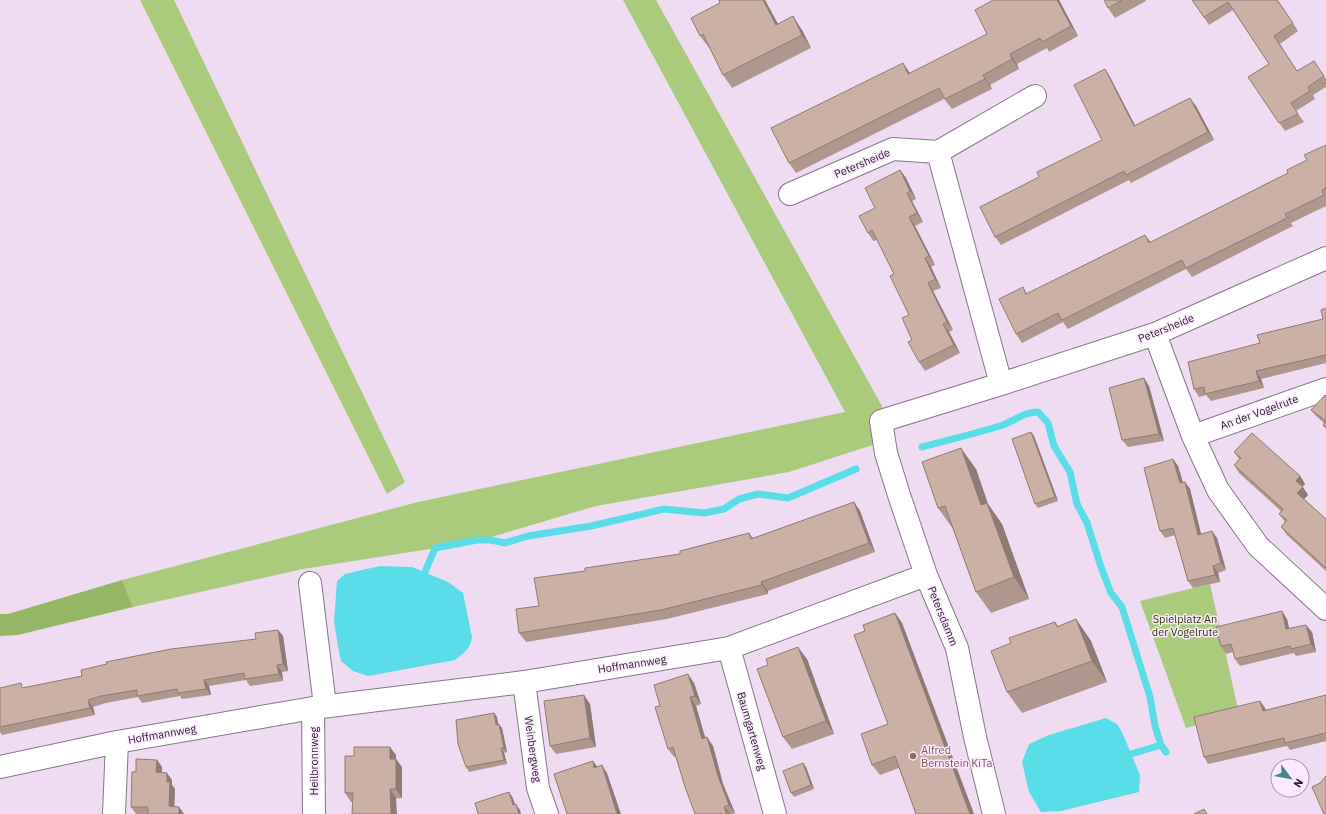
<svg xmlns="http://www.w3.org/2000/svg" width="1326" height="814" font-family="'IBM Plex Sans',sans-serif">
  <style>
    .green { fill: #aacb7c }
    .forest { fill: #95b765 }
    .water { fill: #58dde9 }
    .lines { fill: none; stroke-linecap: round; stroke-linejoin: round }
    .stream { stroke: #58dde9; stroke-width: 7 }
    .minor-casing { stroke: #877689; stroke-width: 24 }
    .minor { stroke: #fff; stroke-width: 22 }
    .wall { fill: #af978e }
    .shaded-wall { fill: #8f7b74 }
    .building { fill: #ccb0a5; stroke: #8f7b74 }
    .education-dot { fill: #8d6e63; stroke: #fce9ff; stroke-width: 1.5 }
    .labels { text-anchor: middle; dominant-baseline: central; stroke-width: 3; stroke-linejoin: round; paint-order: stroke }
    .street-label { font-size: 11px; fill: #261f27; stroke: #fce9ff }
    .park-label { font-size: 11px; fill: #2a3e00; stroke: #fce9ff }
    .education-label { font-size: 11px; fill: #785e54; stroke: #fce9ff; text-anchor: start }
  </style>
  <rect width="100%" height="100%" fill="#efdcf2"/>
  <path class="green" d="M140,0h34l231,482 -18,12z
    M623,0h33l226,406v36l-93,30 -193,34 -122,36 -171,27 -170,38 -11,-27 296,-78 427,-90z
    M1210,584l29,129 -53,15 -46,-127z"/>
  <path class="forest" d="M122,580l11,27 -115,28 -18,1v-22h8z"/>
  <path class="water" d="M380,566l32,1 36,15 15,11 9,44c-1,11 -9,17 -17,23l-87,16 -15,-5 -12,-10 -3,-15 -4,-24 3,-41 8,-7z
    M1106,718l11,6 5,8 18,43 -1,17 -78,19 -20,1 -12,-20 -7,-30 7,-18 20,-9z"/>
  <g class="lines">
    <path class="stream" d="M922,447c27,-7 55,-14 81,-22 13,-5 21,-13 35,-13l10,11 6,23 16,26 7,32 10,19 14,44 10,26 11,14 28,90 5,29 6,19 5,7
      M425,572l10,-24 42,-8h14l14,3 23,-7 63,-10 73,-17 40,4 20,-4 15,-10 19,-5 30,4 68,-29
      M1131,754l30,-9"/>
    <g class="minor-casing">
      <path id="minor" d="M938,152l63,232 154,-50 171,-76
        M790,194l103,-45 45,3 97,-56
        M1155,334l38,102 25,54 40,56 68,63
        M1193,436l133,-47
        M310,583l15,123
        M729,648l46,166
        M524,682l14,106 9,26
        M313,708l1,106
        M0,767l117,-25 196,-34 211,-26 205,-34 197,-73
        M114,814l3,-72
        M994,814l-19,-77 -18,-89 -31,-73 -27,-80 -13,-42 -5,-32 120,-37"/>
    </g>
    <use href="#minor" class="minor"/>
  </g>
  <path class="wall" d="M765,0l13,24 24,6 9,18 -79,40 -9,-13 -13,-26 -10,-13z
    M993,0h66l19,36 -29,16 -2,-4 -30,16 2,5 -29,16 2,4 -40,20 -8,-10 -148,74 -7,-10 198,-129z
    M1104,0h42v1l-31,17 -7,-10z
    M1192,0h86l20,31 -18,13 17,27 17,-10 12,18v8l-13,8 2,4 -19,12 8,11 -19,9 -37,-54 21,-13 -36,-54 -24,15z
    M1105,69l5,8 25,49 61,-20 18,34 -83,43 -2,-3 -128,65 -6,-8 44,-60 63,-37z
    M1326,145v61l-35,17 2,3 -101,51 -6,-8 -118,60 -5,-7 -41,21 -6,-9 7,-47 4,7 118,-59 6,7 137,-69 19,-13z
    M900,170l6,8 10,21 -4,2 11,21 -8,4 20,39 -4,2 10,21 -8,3 20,39 -4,2 11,21 -35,18 -6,-9 -7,-22 -3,-25 -15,-41 -17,-34 -4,1 -5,-8 7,-25z
    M1326,308v55l-65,16 3,9 -53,13 -5,-6 -7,2 -5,-8 66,-46 63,-24z
    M1149,386l15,55 -36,6 -6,-7z
    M1326,396v33l-3,-4 1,-2 -7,-6 -6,-7z
    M1031,432l3,4 24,65 -20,7 -3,-4z
    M1234,452l66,24 5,8 -3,3 6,8 -4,4 22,20v52l-39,-36 -6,-8 4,-5 -6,-8 2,-3 -42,-38 -5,-8 5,-6z
    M1173,459l5,7 5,16h2l5,7 11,45 16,4 9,32 -8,3 2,9 -27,6 -5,-7 -13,-46 -10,3 -5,-7z
    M976,469l12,35 14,20 27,75 -38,14 -15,-21 -23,-63 -15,-21z
    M854,502l6,9 15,41 -107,39v3l-101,25 -141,23 -7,-9 20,-27 46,-35 95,-17 69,-21 4,5z
    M895,613l7,10 72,191h-58l-17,-46 -19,7 -8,-10 16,-41 -23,-93z
    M1076,619l15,22 16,41 -85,31 -15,-21 4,-49 44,-21 3,4z
    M1287,619l2,10 23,3 4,20 -20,4 -2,-3 -54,13 -5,-7 -2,-7 -7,2 -5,-8z
    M278,630l5,6 5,35 -6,1 1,9 -33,5 -4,-6 -37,6 2,9 -29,4 -2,-3 -38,7 -4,-6 -32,6 -13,4 2,8 -93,20 -2,-3v-44h24l232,-49z
    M807,659l27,75 -42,15 -9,-12z
    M694,683l7,21 -5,2 9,32 8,8 10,38 12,29 -2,1h-38l-19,-57h-2l-6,-8 -8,-43z
    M1326,695v46l-36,9 -3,-4 -79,18 -4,-7 56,-56 5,7 1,2z
    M590,704l6,43 -40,7 -6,-8z
    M494,713l3,4 1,7 4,4 5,24 -3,1 3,11 -38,8 -3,-5z
    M396,755v4l6,8v31l-51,4 -6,-9z
    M157,760l5,7v6l10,7v5l3,4 -1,17 5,1 5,7h-48l-5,-7 5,-35z
    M803,763l3,4 8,22 -20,8 -3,-4z"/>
  <path class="shaded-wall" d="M763,0h2l21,39 -10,-14z
    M1057,0h2l19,36 -7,-10z
    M793,16l9,14 9,18 -9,-13z
    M1010,54l7,10 2,5 -7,-10z
    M903,63l7,10 5,11 -7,-10z
    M1105,69l5,8 30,58 -6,-9z
    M983,75l7,10 2,4 -7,-10z
    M1190,98l6,8 18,34 -6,-8z
    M900,170l6,8 10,21 -6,-8z
    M907,193l5,8 11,21 -6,-9z
    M909,217l6,9 20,39 -6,-9z
    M925,258l6,9 10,21 -6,-9z
    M928,283l5,8 20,39 -6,-8z
    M943,324l6,8 11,21 -6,-8z
    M1256,371l5,8 3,9 -5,-7z
    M1144,378l5,8 15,55 -5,-7z
    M1031,432l3,4 24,65 -3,-4z
    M961,448l15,21 12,35 14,20 27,75 -15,-22 -33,-72z
    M1173,459l5,7 7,24 -5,-7z
    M1300,476l5,8 -4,4 -5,-7z
    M1185,482l5,7 13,53 -5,-7z
    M1303,487l5,8 -5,5 -6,-7z
    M854,502l6,9 15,41 -6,-9z
    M1212,531l5,7 9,32 -5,-7z
    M1213,566l5,7 2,9 -5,-7z
    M761,582l7,9v3l-6,-9z
    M1282,611l5,8 4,18 -5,-8z
    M895,613l7,10 72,191h-4z
    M1076,619l15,22 16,41 -15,-21z
    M1306,625l6,7 4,20 -5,-8z
    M278,630l5,6 5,35 -5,-7z
    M798,647l9,12 27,75 -8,-13z
    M277,665l5,7 1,9 -4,-7z
    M688,674l6,9 7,21 -6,-8z
    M204,680l5,6 2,9 -5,-6z
    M584,695l6,9 6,43 -6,-9z
    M690,697l6,9 12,41 -6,-8z
    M88,700l5,7 2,8 -5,-7z
    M1260,701l5,7 2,10 -4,-7z
    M494,713l3,4 2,12 -3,-4z
    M499,724l3,4 5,24 -3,-4z
    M707,737l6,9 10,38 12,29 -6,-8 -11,-29z
    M390,747l6,8v12l-6,-8z
    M501,748l3,5 3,11 -3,-4z
    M396,759l6,8v31l-6,-9z
    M157,760l5,7 -1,12 -5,-7z
    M593,761l6,8 -5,-1z
    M803,763l3,4 8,22 -3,-4z
    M602,765l5,8 14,41h-4z
    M167,773l5,7v5l3,4 -1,24 -5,-7 -2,-24z
    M390,789l6,9 1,16h-6z
    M509,792l4,6 4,13 -4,-6z
    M516,804l4,6 1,4h-2z
    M179,807l5,7h-5z
    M724,807l6,7h-3z"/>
  <path class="building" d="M719,0h44l13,25 17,-9 9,19 -79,40 -20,-41 -3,2 -9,-18 29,-15z
    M993,0h64l14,26 -29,16 -2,-4 -30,16 2,5 -29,16 2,4 -40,20 -6,-11 -150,75 -18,-35 132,-65 5,11 79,-40 -12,-24z
    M1104,0h18l-14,8z
    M1192,0h85l16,23 -19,13 23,35 17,-10 10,15 -16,11 2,4 -19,12 7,11 -19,9 -31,-46 21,-13 -41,-62 -24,15z
    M1105,69l29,57 56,-28 18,34 -82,43 -2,-4 -129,66 -15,-30 59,-30 -2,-5 65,-32 -28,-55z
    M1326,145v43l-4,2 2,5 -39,19 2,4 -101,50 -4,-8 -120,60 -4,-7 -42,21 -17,-35 24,-12 3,7 119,-59 4,8 139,-70 -1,-3 20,-10 -3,-5z
    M900,170l10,21 -3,2 10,20 -8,4 20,39 -4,2 10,21 -7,4 19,39 -4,2 11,21 -35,17 -11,-20 4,-2 -10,-22 7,-3 -19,-39 4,-2 -22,-44 -4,3 -9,-17 16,-8 -10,-20z
    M1326,308v47l-70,16 3,10 -54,13 -1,-7 -10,2 -6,-27 72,-19 -3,-8 66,-16 -2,-9z
    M1144,378l15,56 -37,6 -13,-52z
    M1325,395l1,1v25l-15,-11z
    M1326,421v7l-3,-3z
    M1031,432l24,65 -20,7 -23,-65z
    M1252,433l48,43 -4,5 7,6 -6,6 29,26v49l-45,-41 6,-7 -8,-6 4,-5 -49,-44 7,-7 -7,-6z
    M961,448l20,57 6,-2 27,74 -38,15 -31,-86 -7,2 -16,-46z
    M1173,459l7,24 5,-1 13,53 14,-4 9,32 -8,3 2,9 -27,6 -15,-53 -13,3 -16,-63z
    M854,502l15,41 -108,39 1,3 -101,25 -142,23 -3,-24 23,-3 -5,-28 51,-7v-3l95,-14v-3l69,-18 2,6z
    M1282,611l4,18 20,-4 5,19 -20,5 -1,-3 -55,13 -4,-15 -10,2 -5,-19z
    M895,613l75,201h-54l-21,-58 -23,9 -11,-31 27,-10 -34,-89 11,-4 -2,-6z
    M1076,619l16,42 -85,31 -16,-41 20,-8 -2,-5 46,-16 2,5z
    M278,630l5,34 -6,1 2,9 -34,5 -1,-6 -40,7 2,9 -28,4 -1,-4 -40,7v-6l-36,6 -13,4 2,8 -90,19v-39l21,-5 1,5 60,-12 -1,-6 26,-6 -1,-2 65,-13 85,-10 -1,-6z
    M798,647l28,74 -43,16 -26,-68 11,-4 -2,-6z
    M688,674l7,22 -5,1 12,42 5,-2 11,39 11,29 -5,2 3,7h-32l-10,-27 -12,-40 -5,2 -13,-42 5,-1 -6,-21z
    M584,695l6,43 -40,8 -6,-45z
    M1326,695v38l-41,10 -1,-5 -80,19 -10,-40 66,-16 3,10z
    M494,713l2,12 3,-1 5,24h-3l3,12 -38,7 -8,-23 -2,-24z
    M354,747h36v12h6v30h-6l1,25h-39l1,-21h-8v-37h9z
    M136,759l21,1 -1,12 11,1v9h3l-1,24 10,1v7h-31v-7h-17l1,-35h4z
    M593,761l1,7 8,-3 15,49h-50l-13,-40z
    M803,763l8,22 -20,8 -8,-22z
    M1326,776v38h-2l-12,-27 8,-4z
    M509,792l4,13 3,-1 3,10h-41l-3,-11z
    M1204,809l3,5h-13z"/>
  <circle class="education-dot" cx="913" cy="756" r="4"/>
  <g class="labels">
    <g class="street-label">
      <text transform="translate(862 163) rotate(-23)">Petersheide</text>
      <text transform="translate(1166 328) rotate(-22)">Petersheide</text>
      <text transform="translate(1259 412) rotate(-20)">An der Vogelrute</text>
      <text transform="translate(943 616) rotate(68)">Petersdamm</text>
      <text transform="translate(632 664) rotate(-9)">Hoffmannweg</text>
      <text transform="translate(752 731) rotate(74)">Baumgartenweg</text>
      <text transform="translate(162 734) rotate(-10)">Hoffmannweg</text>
      <text transform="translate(533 749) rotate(82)">Weinbergweg</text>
      <text transform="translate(314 761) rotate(-90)">Heilbronnweg</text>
    </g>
    <g class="park-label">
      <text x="1185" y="619">Spielplatz An<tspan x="1185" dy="13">der Vogelrute</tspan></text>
    </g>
    <g class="education-label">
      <text x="921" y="750">Alfred<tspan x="921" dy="13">Bernstein KiTa</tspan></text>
    </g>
  </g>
  <g transform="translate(1290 778) rotate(122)"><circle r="19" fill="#fce9ff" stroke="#a698a9"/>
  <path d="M0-3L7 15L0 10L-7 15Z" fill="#40888d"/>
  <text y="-6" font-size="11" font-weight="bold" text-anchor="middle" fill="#261f27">N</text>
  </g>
</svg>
